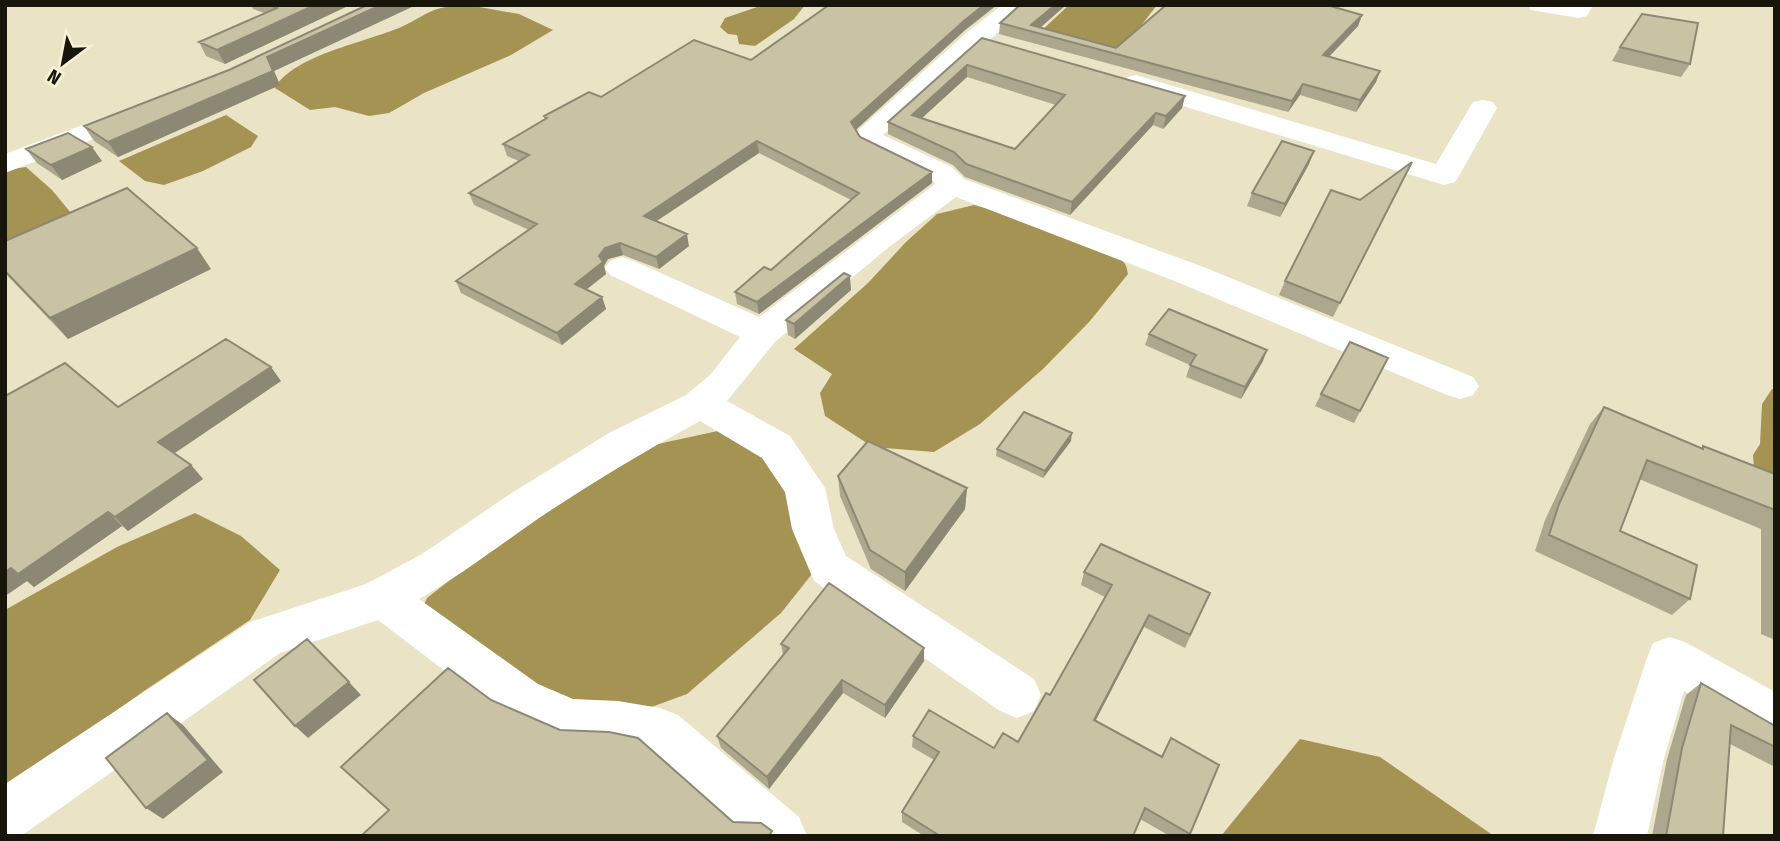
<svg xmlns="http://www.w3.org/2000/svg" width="1780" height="841" font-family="'Fira Sans Condensed',sans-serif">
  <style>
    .water { fill: #a49352 }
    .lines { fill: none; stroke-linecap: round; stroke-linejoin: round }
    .street { fill: #fff; fill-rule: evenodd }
    .wall { fill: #ada78e; fill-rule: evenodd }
    .shaded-wall { fill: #8d8874 }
    .building { fill: #c9c2a5; stroke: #8d8874; stroke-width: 2; fill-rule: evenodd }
  </style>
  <rect width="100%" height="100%" fill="#ebe3c6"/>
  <path class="water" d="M468,5l51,9 34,16 -42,25 -87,38 -35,20 -20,3 -34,-9 -25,3 -35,-22c18,-33 92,-46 126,-61 13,-5 26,-16 40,-19 8,-2 18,-2 27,-3z
    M763,5h42l-11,14 -39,27 -16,-2 -2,-9 -9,-1 -8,-7 5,-9z
    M1069,5h88l-37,48 -80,-21z
    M226,115l32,21 -7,11 -48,24 -39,14 -19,-4 -26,-20z
    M26,167l26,23 24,29 -71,41v-90z
    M974,205c31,8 134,34 151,59 2,3 2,7 3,10l-38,47 -47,48 -63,55 -46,28 -61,-5 -48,-31 -5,-23 12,-19 -38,-25 74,-66 38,-41 31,-28z
    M1772,389l3,1v93l-21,-13 -1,-15 7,-11 2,-40z
    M727,429l38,22 45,69 2,54 -31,39 -94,81 -41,15 -105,-9 -121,-86 7,-16 64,-50 162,-103z
    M195,513l46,23 39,34 -30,50 -106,71 -139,99v-180l112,-63z
    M1300,739l80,18 114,79h-273z"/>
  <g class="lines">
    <path class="street" d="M1002,5h27l-146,130 69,32 12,12 237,87 272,111 6,9 -6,9 -13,4 -13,-4 -270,-113 -221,-85 -67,50 -114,95 -48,59 63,35 35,52 9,41 12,27 188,123 7,16 -7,16 -17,7 -17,-7 -186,-130 -22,-52 -7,-37 -23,-34 -62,-37c-55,30 -109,62 -161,97 -40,28 -78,57 -120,81l119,85 35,15 45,2 42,7 18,7 121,102 8,19h-67l-93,-83 -29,-6 -47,-2 -67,-29 -126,-96 -98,33 -256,181 -19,2v-52l245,-162 116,-38 56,-30 88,-60 99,-61 77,-38 24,-20 30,-38 -130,-62 -5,-7 5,-7 12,-4 12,4 125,56 176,-133 -3,-5 -71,-33 -7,-12 112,-101z
      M1527,5h66l-6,11 -8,2 -48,-8z
      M1136,75l300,89 37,-62 10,-2 10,2 4,6 -38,68 -4,6 -11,3 -317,-96 -4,-6 4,-6z
      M136,105l10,2 4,6 -4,6 -141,54v-19z
      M1670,637l17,6 88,49v49l-17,-7 -74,-43 -20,67 -17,78h-54l21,-78 33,-100 6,-15z"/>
  </g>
  <path class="wall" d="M251,5h99l-125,59 -19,-8 -7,-14 65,-29 -11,-4z
    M367,5h49l-142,66 6,14 -162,72 -24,-16 -10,-15 145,-56z
    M1066,5l-26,23 76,20 246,-33 -4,11 -29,31 51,14 -4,11 -20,30 -56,-17 -12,17 -289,-78 1,-11z
    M964,31l-108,99 4,7 72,46 -173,131 -22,-10 -2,-12 36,-22 80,-70 -92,-47 -102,68 32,25 -30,23 -36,-14 -15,4 -4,7 2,8 -20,16 16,7 4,12 -44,36 -101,-52 -5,-12 73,-51 -55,-25 -5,-12 50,-32 -12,-5 -4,-12 42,-25 -1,-3 57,-19 150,-37z
    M982,38l203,58 -3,12 -19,21 -10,-4 -83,90 -105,-38 -12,-12 -65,-31v-12zM967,77l89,28 -41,44 -93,-31z
    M1620,47l70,17 -9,13 -69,-16z
    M26,149l76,12 -40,19 -25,-17z
    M1314,151l-5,13 -29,53 -33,-11 5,-13z
    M1405,176l-72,141 -54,-22 6,-14 75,-81z
    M5,241l206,28 -143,70 -63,-66z
    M851,290l-56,49 -7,-4 -2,-15z
    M1149,334l114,27 -22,38 -55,-22 4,-12 -45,-20z
    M1388,358l-34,65 -39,-17 6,-12z
    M281,381l-106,72 16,12 12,14 -75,52 -6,-5 -88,61 -7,-6 -22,15v-201l113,12z
    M1604,407l97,41 2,-2 72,28v166l-14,-6v-105l-122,-50 -19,52 70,68 -18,16 -137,-64 10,-31 45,-96z
    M1071,441l-28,37 -47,-22 1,-7z
    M838,476l129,12 -2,21 -60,82 -34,-22 -31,-73z
    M1084,572l126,21 -25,55 -41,-21 -48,93 94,114 -1,2h-19l-30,-17 -7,17h-209l-22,-14v-10l32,-52 -22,-13 1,-11 81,12 24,-6 32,-47 55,-98 -24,-12z
    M781,644l143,17 -39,57 -42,-25 -74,96 -48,-41 -4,-12 66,-81z
    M1701,683l74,43v41l-45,-23 -7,92h-71l15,-77 19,-64z"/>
  <path class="shaded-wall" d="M315,5h35l-125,59 -8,-14z
    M381,5h35l-142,66 6,14 -162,72 -10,-15 159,-85z
    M984,5h13l-33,26 -113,103v-12l114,-102z
    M1055,5h11l-31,27 -4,-7z
    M1362,15l-4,11 -38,40 3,-11z
    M967,65v12l-55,50v-12z
    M1380,71l-4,11 -20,30 4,-12z
    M1303,84l-3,11 -12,17 4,-11z
    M1185,96l-3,12 -19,21 3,-13z
    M1156,113l-3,12 -83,90 2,-13z
    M757,141l2,12 -112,74 -3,-11z
    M92,147l10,14 -40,19 -11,-15z
    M1314,151l-5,13 -29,53 5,-13z
    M932,172v11l-173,131 -2,-12z
    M687,234l2,12 -30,23 -3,-12z
    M620,243l3,12 -15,4 -4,7 2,8 -28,22 -3,-12 30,-36z
    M197,248l14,21 -143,70 -18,-21z
    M850,276l1,14 -56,49 -1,-15z
    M602,297l4,12 -44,36 -5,-12z
    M1267,350l-4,11 -22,38 4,-12z
    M271,367l10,14 -111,75 -12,-14z
    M1072,433l-1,8 -28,37 2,-7z
    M191,465l12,14 -75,52 -13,-14z
    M967,488l-2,21 -60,82v-19z
    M108,512l14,14 -88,61 -7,-6 -22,15v-24z
    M1149,615l-5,12 -54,104 4,-11z
    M924,648v13l-39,57v-13z
    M842,680l1,13 -74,96 -2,-12z
    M349,682l12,13 -53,43 -13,-12z
    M167,713l16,12 40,47 -60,47 -17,-11z"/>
  <path class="building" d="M271,5h44l-98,45 -18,-8 78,-34z
    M367,5h14l-114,52 6,14 -165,71 -24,-16 145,-56z
    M829,5h155l-19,15 -114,102 9,15 72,35 -175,130 -22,-10 29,-25 7,3 88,-77 -102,-52 -113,75 43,18 -31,23 -36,-14 -15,5 -6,8 4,6 -28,22 27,13 -45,36 -101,-52 81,-57 -68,-31 60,-38 -26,-11 44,-26 -3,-2 45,-24 12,5 93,-57 57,20z
    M1020,5h35l-24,20 85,23 50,-43h161l35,10 -39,40 57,16 -20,29 -57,-16 -11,17 -292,-78z
    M1642,14l56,9 -8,41 -70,-17z
    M982,38l203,58 -19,20 -10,-3 -84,89 -106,-38 -12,-12 -66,-30zM967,65l98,30 -50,54 -103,-34z
    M68,133l24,14 -41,18 -25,-16z
    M1282,141l32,10 -29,53 -33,-11z
    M1412,162l-72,141 -55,-22 46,-91 29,10z
    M127,188l70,60 -147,70 -45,-47v-30z
    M844,273l6,3 -56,48 -8,-4z
    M1169,309l98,41 -22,37 -55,-22 6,-10 -47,-21z
    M226,339l45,28 -113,75 33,23 -76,52 -7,-5 -90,62 -7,-6 -6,4v-176l60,-33 53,44z
    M1350,342l38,16 -28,53 -39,-17z
    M1604,407l99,42v-3l72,28v36l-128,-50 -27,71 77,34 -7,34 -141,-64 10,-31z
    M1024,412l48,21 -27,38 -48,-22z
    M868,441l99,47 -62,84 -35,-22 -32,-74z
    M1101,544l109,49 -20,42 -41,-20 -55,105 68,37 9,-19 48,27 -29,69 -45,-26 -12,28h-193l-38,-24 37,-60 -26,-16 16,-26 65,38 9,-15 15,9 28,-49 4,2 62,-110 -28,-13z
    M829,583l95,65 -39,57 -43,-25 -75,97 -50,-41 72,-88 -8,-4z
    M307,639l42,43 -54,44 -41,-46z
    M448,668l43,32 69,30 49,2 29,6 95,84 28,1 11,8 -3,5h-408l28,-26 -48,-43z
    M1701,683l74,43v21l-44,-22 -8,111h-57l16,-88z
    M167,713l41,47 -62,48 -40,-50z"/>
  <rect width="1780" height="841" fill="none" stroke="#18150b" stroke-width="14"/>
  <g transform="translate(63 63) rotate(212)" stroke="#f8f1d3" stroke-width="5" paint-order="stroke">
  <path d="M0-5L12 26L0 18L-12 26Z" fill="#18150b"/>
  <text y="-10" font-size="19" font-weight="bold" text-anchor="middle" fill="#18150b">N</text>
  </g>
</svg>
